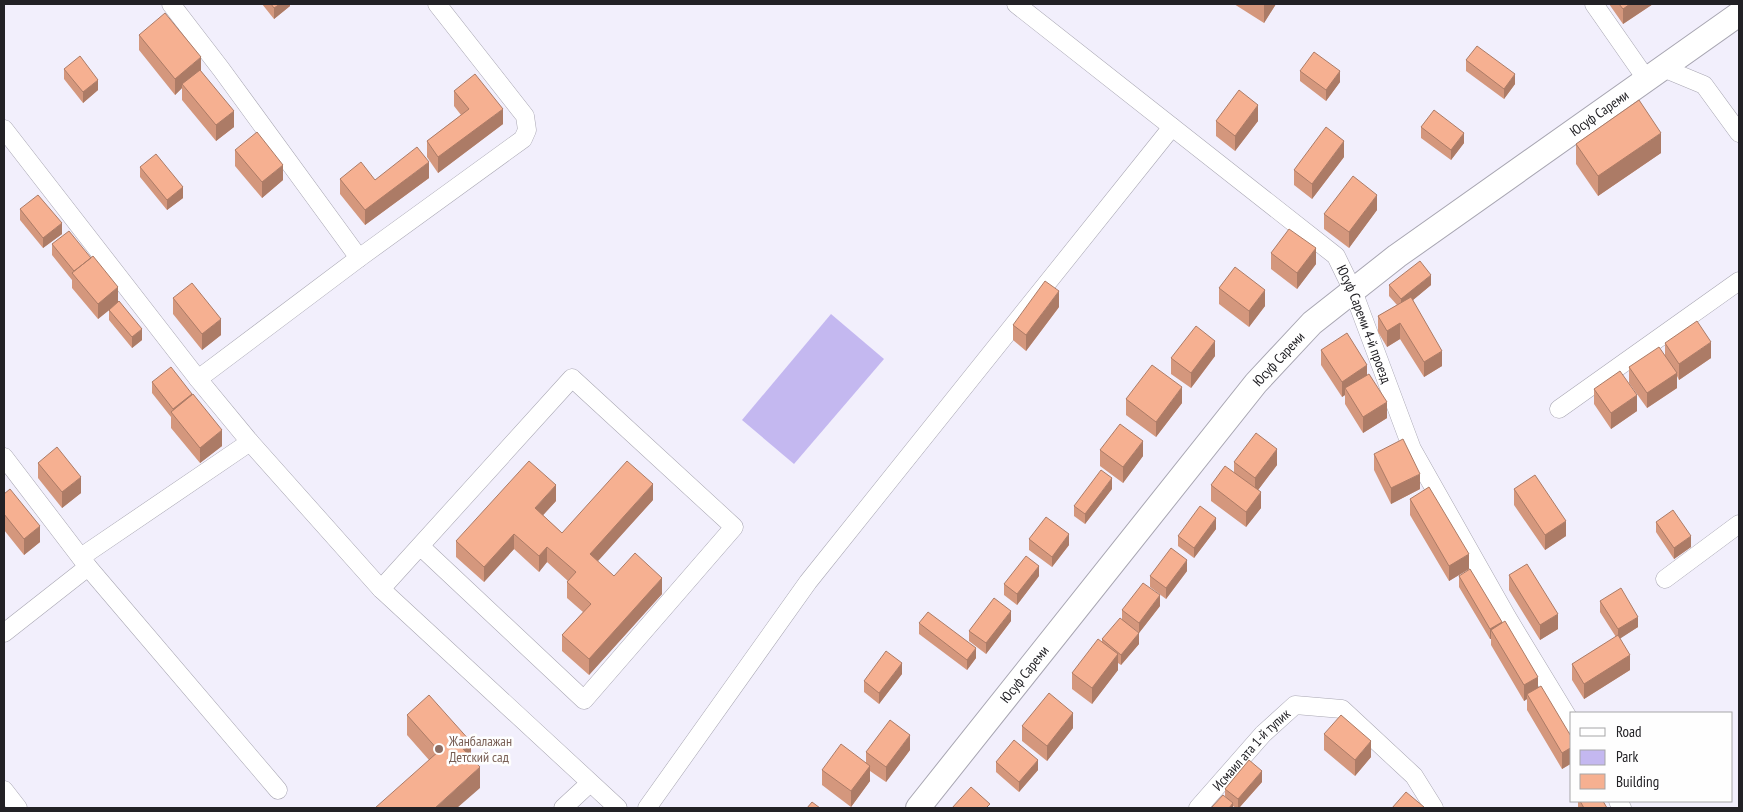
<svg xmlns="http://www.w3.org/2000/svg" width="1743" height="812" font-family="'PT Sans Narrow',sans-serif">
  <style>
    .green { fill: #c4b8f0 }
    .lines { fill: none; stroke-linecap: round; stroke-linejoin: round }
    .street-casing { stroke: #a8a6b2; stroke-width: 19 }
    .secondary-casing { stroke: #a8a6b2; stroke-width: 26 }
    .street { stroke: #fff; stroke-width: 18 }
    .secondary { stroke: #fff; stroke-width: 24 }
    .wall { fill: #d4977d }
    .shaded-wall { fill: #ac7b66 }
    .building { fill: #f6b091; stroke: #ac7b66 }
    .education-dot { fill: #8d6e63; stroke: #fefefe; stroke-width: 2 }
    .labels { text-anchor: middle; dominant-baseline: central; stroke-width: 5; stroke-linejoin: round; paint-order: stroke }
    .street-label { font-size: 14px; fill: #222125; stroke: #fefefe }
    .education-label { font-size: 14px; fill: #785e54; stroke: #fefefe; text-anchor: start }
  </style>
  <rect width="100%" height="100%" fill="#f2effc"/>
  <path class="green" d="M831,314l53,45 -90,105 -52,-44z"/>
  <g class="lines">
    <g class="street-casing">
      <g id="street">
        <path d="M171,4l50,65 138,189"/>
        <path id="s1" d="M1016,4l320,252 17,35 59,158 95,168 65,107"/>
        <path d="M1594,4l53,76"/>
        <path d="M1663,68l41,17 35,48"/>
        <path d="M4,129l194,250 52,63 131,147 237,219"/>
        <path d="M198,379l161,-121 164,-119 4,-9 -2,-14 -88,-112"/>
        <path d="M1559,409l180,-128"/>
        <path d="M4,457l84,110 190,223"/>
        <path d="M81,557l169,-115"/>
        <path d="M1665,579l74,-55"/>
        <path d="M381,589l191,-211 162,149 -150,173 -164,-154"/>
        <path d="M4,633l84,-66"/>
        <path d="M4,790l14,18"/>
        <path d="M1618,801l4,7"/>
        <path d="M563,808l27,-25"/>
        <path d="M647,808l161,-226 364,-455"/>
        <path id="s2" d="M1198,808l65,-74 32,-29 47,4 72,67 20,32"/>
      </g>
    </g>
    <g class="secondary-casing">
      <g id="secondary">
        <path id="s3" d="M918,808l338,-425 56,-60 85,-67 342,-242"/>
      </g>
    </g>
    <use href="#street" class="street"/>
    <use href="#secondary" class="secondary"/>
  </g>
  <path class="wall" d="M262,4h28v2l-16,13z
    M1234,4h42l-12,19z
    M1609,4h44l-30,20z
    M139,35l62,36 33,56 -18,14 -34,-41v-12l-7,7 -36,-45z
    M1466,60l49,24 -11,15 -38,-28z
    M64,69l34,21 -15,13 -19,-24z
    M1300,71l40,11 -14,19 -26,-20z
    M454,91l49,33 -65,49 -11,-16v-16l34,-26 -7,-9z
    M1216,121h42l-23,30 -19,-15z
    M1421,127l43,16 -13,17 -30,-22z
    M1576,144l85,9 -63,43 -22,-32z
    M235,150l48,30 -21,18 -27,-32z
    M1344,157l-32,42 -18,-14v-15z
    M140,167l43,31 -16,12 -27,-33z
    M429,178l-64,47 -25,-31v-15l35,1z
    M20,209l42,25 -19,14 -23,-28z
    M1377,210l-28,38 -25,-19v-15z
    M52,244l66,58 24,38 -10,8 -23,-28v-10l-11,9 -26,-31v-8l-20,-25z
    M1271,253l45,11 -19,25 -26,-20z
    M1389,285h42l-18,15 29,66 -18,11 -24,-38 -13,8 -9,-15v-16l19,-11 -8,-9z
    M1219,288l46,18 -16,21 -30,-23z
    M173,298l48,37 -19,15 -29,-36z
    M1059,307l-33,44 -13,-11v-15z
    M1665,343l46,15 -32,22 -2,-4v12l-30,20 -18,-25v-16l36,-12z
    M1321,350l46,25 20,43 -24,15 -18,-29v-9l-3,2 -21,-32z
    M1215,356l-24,32 -20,-14v-16z
    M152,382l40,14 30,50 -22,17 -29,-35v-11l-19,-24z
    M1594,389l43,22 -26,18 -17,-25z
    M1126,399l56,4 -26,34 -30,-22z
    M1100,450l43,6 -20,27 -23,-17z
    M1374,454l46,35 -29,15 -17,-34z
    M1234,462l43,3 -19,25 3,18 -15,19 -35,-26v-16l23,-13z
    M38,463l43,30 -19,15 -24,-30z
    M4,484l1,9 35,49 -16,13 -20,-25z
    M1112,489l-27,35 -11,-8v-10z
    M1514,489l52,47 -21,14 -31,-45z
    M1410,499l59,70 -20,12 -39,-66z
    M653,500l-56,61 17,15 48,18 -73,81 -27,-24v-16l21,-23 -16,-14v-16l1,-1 -21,-19 -8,10 -25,-23 -30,33 -28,-25v-16l100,-40 -13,14 19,18z
    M1656,522l35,25 -17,12 -18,-27z
    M1216,529l-22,29 -16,-12v-10z
    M1029,539l40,6 -17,22 -23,-17z
    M1187,571l-21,28 -16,-12v-11z
    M1509,575l49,54 -18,11 -31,-50z
    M1039,576l-22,29 -13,-10v-11z
    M1459,576l43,48 36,63 34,51v25l-10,6 -35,-59v-11l-3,2 -33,-56v-6h-1l-31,-52z
    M1600,601l38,26 -18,11 10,32 -46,29 -12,-19v-16l44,-27 -16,-25z
    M1160,606l-21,27 -6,-5 6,16 -18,21 -3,-2v7l-26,34 -20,-15v-16l30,-30v-4l20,-19v-10z
    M1011,621l-25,33 -17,-13v-10z
    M919,623l57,35 -9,12 -48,-36z
    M902,674l-23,30 -15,-12v-11z
    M407,715l64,42 9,31 -51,-28 -22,-25z
    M1022,726l51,2 -26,33 -25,-20z
    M1324,734l47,23 -16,19 -31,-26z
    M910,750l-24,32 -16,-11v10l-19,26 -29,-22v-15l44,-8v-10z
    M996,762l42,8 -19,22 -23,-20z
    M1262,782l-23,26h-3l-3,-2v2l-8,-12v-7z
    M1578,801h25l4,7h-29z"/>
  <path class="shaded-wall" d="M280,4h10v2l-16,13v-11z
    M1264,4h12l-12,19z
    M1630,4h23l-30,20v-15z
    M201,57v16l-19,11v4l-7,7v-16z
    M1340,71v11l-14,19v-11z
    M1515,74v10l-11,15v-10z
    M98,80v10l-15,13v-11z
    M1258,105v16l-23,30v-15z
    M503,109v15l-65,49v-16z
    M234,111v16l-18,14v-16z
    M1464,133v10l-13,17v-10z
    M1661,133v20l-63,43v-20z
    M1344,141v16l-32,42v-15z
    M429,162v16l-64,47v-15z
    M283,165v15l-21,18v-16z
    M183,187v11l-16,12v-10z
    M1377,195v15l-28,38v-16z
    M62,223v11l-19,14v-10z
    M1316,248v16l-19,25v-16z
    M1431,275v10l-30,25v-11z
    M118,287v16l-20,16v-15z
    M1265,290v16l-16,21v-16z
    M1059,291v16l-33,44v-16z
    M221,319v16l-19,15v-16z
    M1400,323v16l-13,8v-16z
    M142,329v11l-10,8v-11z
    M1215,341v15l-24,32v-15z
    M1711,342v16l-32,22v-16z
    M1442,351v15l-18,11v-15z
    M1367,365v16l-22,7v7l-3,2v-15z
    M1677,373v15l-30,20v-15z
    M1182,387v16l-26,34v-15z
    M192,394v10l-19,11v-6z
    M1637,395v16l-26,18v-16z
    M1387,402v16l-24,15v-16z
    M222,430v16l-22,17v-15z
    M1143,441v15l-20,27v-16z
    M1277,449v16l-22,29v-16z
    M1420,474v15l-29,15v-16z
    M81,477v16l-19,15v-16z
    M1112,478v11l-27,35v-10z
    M653,484v16l-63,70v-16z
    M556,485v16l-21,23v-16z
    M5,486v10l-1,1v-10z
    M1261,492v16l-15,19v-15z
    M1216,518v11l-22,29v-10z
    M1566,521v15l-21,14v-15z
    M40,526v16l-16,13v-16z
    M514,534v15l-30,33v-15z
    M1069,534v11l-17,22v-10z
    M1691,536v11l-17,12v-11z
    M547,547v15l-8,10v-16z
    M1469,554v15l-20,12v-15z
    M1187,560v11l-21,28v-11z
    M1039,566v10l-22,29v-11z
    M662,578v16l-73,81v-16z
    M1160,595v11l-21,27v-10z
    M1011,611v10l-25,33v-11z
    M1558,614v15l-18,11v-15z
    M1638,617v10l-20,13v-11z
    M1502,622v10l-11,-2v9h-1v-10z
    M1139,633v11l-18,21v-10z
    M976,648v10l-9,12v-10z
    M1118,654v16l-26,34v-16z
    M1630,655v15l-46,29v-15z
    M902,663v11l-23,30v-11z
    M1538,677v16l-11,1v5l-3,2v-16z
    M1073,713v15l-26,33v-15z
    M910,735v15l-24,32v-15z
    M1371,741v16l-16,19v-16z
    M471,742v20l-8,-13z
    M1572,747v16l-10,6v-16z
    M1038,760v10l-19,22v-10z
    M870,766v15l-19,26v-16z
    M480,767v21l-23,20h-22z
    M1262,771v11l-23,26h-1v-9z
    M1233,803v5h-4z"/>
  <path class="building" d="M271,4h9l-6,4z
    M1619,4h11l-7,5z
    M165,13l36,44 -26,22 -36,-44z
    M1477,46l38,28 -11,15 -38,-29z
    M1314,52l26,19 -14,19 -26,-19z
    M80,56l18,24 -15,12 -19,-23z
    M200,70l34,41 -18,14 -34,-41z
    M475,74l28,35 -65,48 -11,-16 42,-32 -15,-18z
    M1239,90l19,15 -23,31 -19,-15z
    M1639,100l22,33 -63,43 -22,-32z
    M1434,110l30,23 -13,17 -30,-23z
    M1326,127l18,14 -32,43 -18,-14z
    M257,132l26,33 -21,17 -27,-32z
    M417,147l12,15 -64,48 -25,-31 21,-17 14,18z
    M156,154l27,33 -16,13 -27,-33z
    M1353,176l24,19 -28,37 -25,-18z
    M38,195l24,28 -19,15 -23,-29z
    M1289,229l27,19 -19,25 -26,-20z
    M69,231l22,27 -17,13 -22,-27z
    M93,256l25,31 -20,17 -26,-31z
    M1420,261l11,14 -30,24 -12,-14z
    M1235,267l30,23 -16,21 -30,-23z
    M1045,281l14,10 -33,44 -13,-10z
    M192,283l29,36 -19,15 -29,-36z
    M1411,297l31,54 -18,11 -24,-39 -13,8 -9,-15z
    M119,301l23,28 -10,8 -23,-27z
    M1697,321l14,21 -32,22 -14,-21z
    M1196,326l19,15 -24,32 -20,-15z
    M1347,333l20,32 -25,17 -21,-32z
    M1659,347l18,26 -30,20 -18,-26z
    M1152,365l30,22 -26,35 -30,-23z
    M171,367l21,27 -19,15 -21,-27z
    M1620,371l17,24 -26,18 -17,-24z
    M1369,374l18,28 -24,15 -18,-29z
    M193,394l29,36 -22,18 -29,-36z
    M1120,424l23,17 -20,26 -23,-17z
    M1256,433l21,16 -22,29 -21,-16z
    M1403,439l17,35 -29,14 -17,-34z
    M57,447l24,30 -19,15 -24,-29z
    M529,461l27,24 -21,23 27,25 65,-72 26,23 -63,70 24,22 21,-23 27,25 -73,81 -27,-24 29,-31 -24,-22 9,-10 -29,-25 -8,9 -25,-22 -30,33 -28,-26z
    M1225,466l36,26 -15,20 -35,-27z
    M1101,470l11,8 -27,36 -11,-8z
    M1535,475l31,46 -21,14 -31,-46z
    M1429,487l40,67 -20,12 -39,-67z
    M10,489l30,37 -16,13 -20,-25v-20z
    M1200,506l16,12 -22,30 -16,-12z
    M1673,510l18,26 -17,12 -18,-26z
    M1046,517l23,17 -17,23 -23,-18z
    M1171,548l16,12 -21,28 -16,-12z
    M1026,556l13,10 -22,28 -13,-10z
    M1527,564l31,50 -18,11 -31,-50z
    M1470,569l32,53 -12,7 -31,-53z
    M1143,583l17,12 -21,28 -17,-13z
    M1621,588l17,29 -20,12 -18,-28z
    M994,598l17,13 -25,32 -17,-12z
    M928,612l48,36 -9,12 -48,-37z
    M1120,618l19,15 -18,22 -19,-16z
    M1505,621l33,56 -14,8 -33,-55z
    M1618,635l12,20 -46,29 -12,-20z
    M1098,639l20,15 -26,34 -20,-15z
    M886,651l16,12 -23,30 -15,-12z
    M1541,686l31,52v9l-10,6 -35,-59z
    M1049,693l24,20 -26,33 -25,-20z
    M429,695l42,47 -8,7 17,18 -45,41h-60l64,-57 -32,-36z
    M1341,715l30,26 -16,19 -31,-26z
    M890,720l20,15 -24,32 -20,-15z
    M1014,740l24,20 -19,22 -23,-20z
    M841,744l29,22 -19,25 -29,-21z
    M1249,760l13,11 -24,28 -13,-10z
    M971,787l19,17 -4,4h-34z
    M1406,792l18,15 -1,1h-31z
    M1223,795l10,8 -4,5h-18z
    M1580,801h23l4,7h-23z
    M812,802l8,6h-13z"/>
  <circle class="education-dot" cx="439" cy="749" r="5"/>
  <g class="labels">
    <g class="street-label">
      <text stroke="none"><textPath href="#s3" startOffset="981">Юсуф Сареми</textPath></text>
      <text stroke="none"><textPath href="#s1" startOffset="481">Юсуф Сареми 4-й проезд</textPath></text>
      <text stroke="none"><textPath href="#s3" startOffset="576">Юсуф Сареми</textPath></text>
      <text stroke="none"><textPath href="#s3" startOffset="171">Юсуф Сареми</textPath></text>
      <text stroke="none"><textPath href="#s2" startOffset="79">Исмаил ата 1-й тупик</textPath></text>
    </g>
    <g class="education-label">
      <text x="449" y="741">Жанбалажан<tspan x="449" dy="16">Детский сад</tspan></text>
    </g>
  </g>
  <rect width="1743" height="812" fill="none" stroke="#222125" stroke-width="10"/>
  <rect x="1570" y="712" width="162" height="90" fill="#fefefe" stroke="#a6a6a7"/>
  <rect x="1580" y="728" width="25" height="8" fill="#ffffff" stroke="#a6a6a7"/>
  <text x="1616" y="737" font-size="15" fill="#222125">Road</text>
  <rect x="1580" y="750" width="25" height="15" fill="#c4b8f0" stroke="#a6a6a7"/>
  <text x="1616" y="762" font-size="15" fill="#222125">Park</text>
  <rect x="1580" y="774" width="25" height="15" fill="#f6b091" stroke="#a6a6a7"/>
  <text x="1616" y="787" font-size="15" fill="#222125">Building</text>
</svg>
